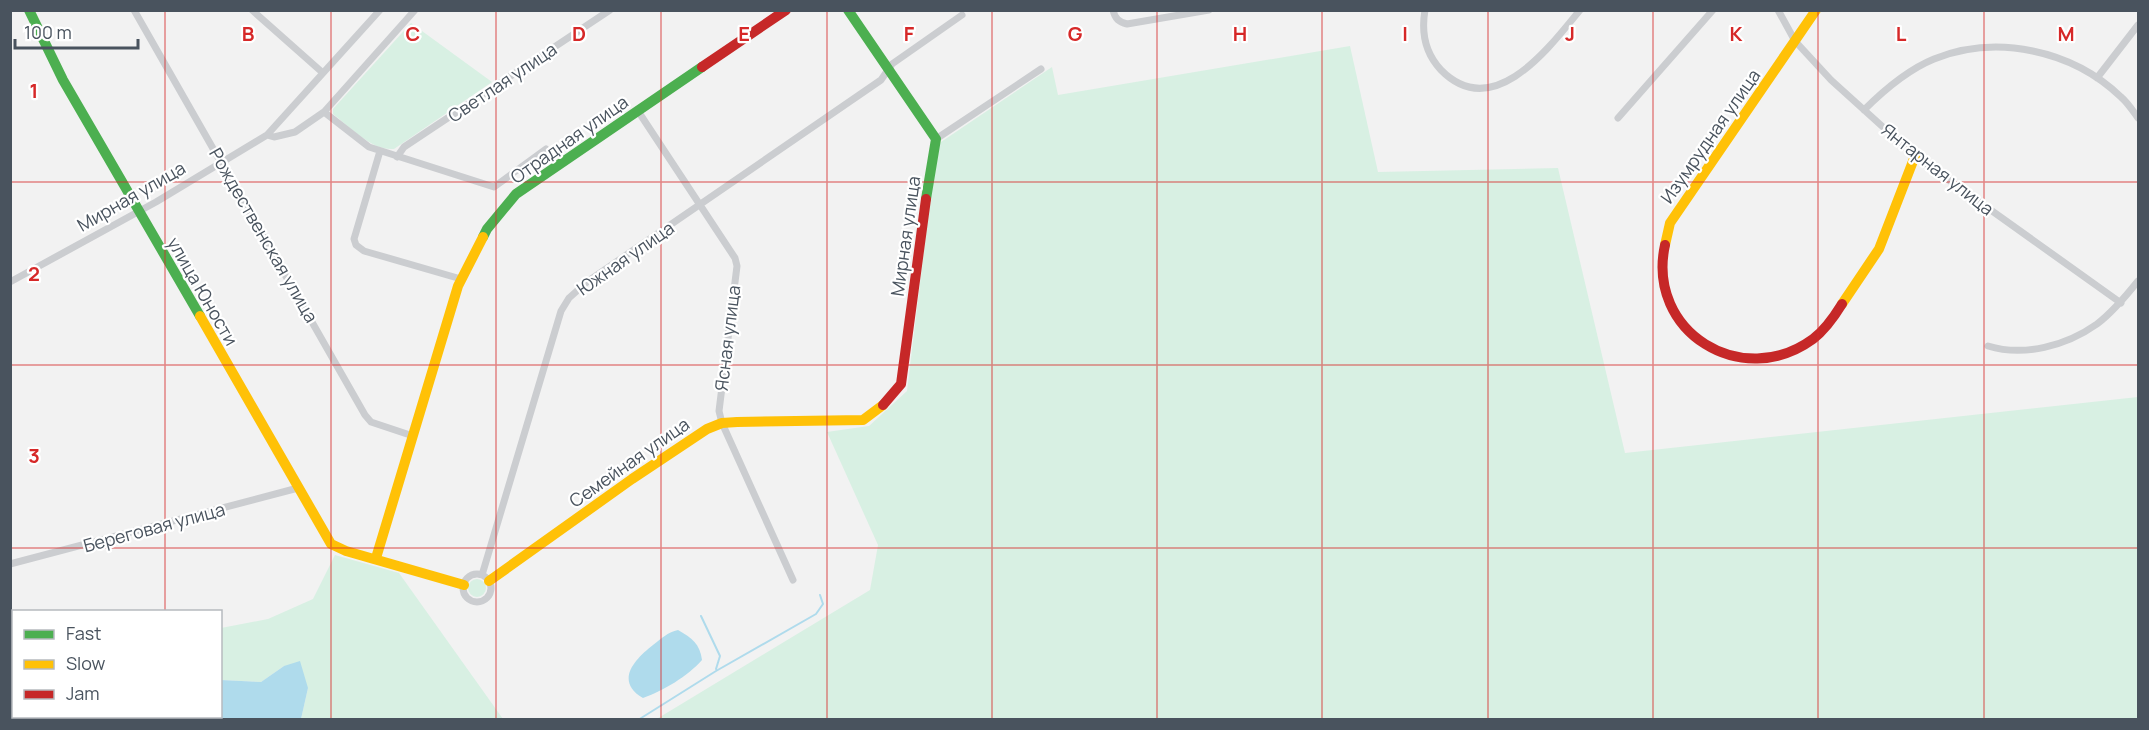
<svg xmlns="http://www.w3.org/2000/svg" width="2149" height="730" font-family="Manrope,sans-serif">
  <style>
    .green { fill: #d8f0e3 }
    .water { fill: #afdbec }
    .lines { fill: none; stroke-linecap: round; stroke-linejoin: round }
    .stream { stroke: #afdbec; stroke-width: 2 }
    .street { stroke: #cbcdd0; stroke-width: 7 }
    .fast { stroke: #4caf50; stroke-width: 10 }
    .slow { stroke: #ffc107; stroke-width: 10 }
    .jam { stroke: #c62828; stroke-width: 10 }
    .grid { fill: none; stroke: #d62828; stroke-width: 1.5; stroke-opacity: 0.55 }
    .labels { text-anchor: middle; dominant-baseline: central; stroke-width: 4.5; stroke-linejoin: round; paint-order: stroke }
    .street-label { font-size: 18px; fill: #49535e; stroke: #fff }
    .grid-label { font-size: 20px; text-anchor: middle; font-weight: bold; fill: #d62828; stroke: #fff; stroke-width: 4.5; stroke-linejoin: round; paint-order: stroke }
  </style>
  <rect width="100%" height="100%" fill="#f2f2f2"/>
  <path class="green" d="M411,23l81,59 -98,67c-22,2 -44,-22 -61,-35v-5z
    M1350,46l28,126 180,-4 67,285 513,-56v322l-1483,1 215,-130 8,-45 -51,-113 42,-6 38,-35 29,-240 5,-9 111,-75 6,28z
    M335,555l64,18 104,146h-202l7,-31 -24,-22 -23,16 -40,-2v-52l47,-9 45,-20z
    M468 588a9 9 0 1 1 18 0a9 9 0 1 1-18 0Z
    M11,656l2,11 1,49 68,1 -2,2h-69z"/>
  <path class="water" d="M678,630c14,8 22,14 24,30 -14,16 -39,31 -59,38 -29,-17 -8,-39 10,-53 9,-7 15,-13 25,-15z
    M300,661l8,27 -7,31h-176l5,-3h90l1,-36 40,2 23,-16z"/>
  <g class="lines">
    <path class="stream" d="M701,616l19,40 -4,13
      M638,720l78,-49 100,-57 7,-10 -3,-9"/>
    <path class="street" d="M134,10l231,405 6,7 42,14
      M252,10l71,63
      M1113,10c2,9 6,12 14,14l82,-14
      M1425,10c-4,23 0,43 16,60 52,53 108,-22 139,-60
      M1778,10l17,31 36,39 84,76 206,147
      M2097,78l41,-53
      M1864,110c20,-20 43,-40 70,-51 63,-25 138,-9 187,38 7,6 12,14 17,21
      M638,111l97,147 2,8 -18,145 3,12 71,157
      M324,112l45,35 125,40 52,-38
      M1618,118l95,-108
      M267,135l7,2 21,-5 29,-20 91,-102
      M936,139l105,-70
      M380,151l-26,88 2,6 8,6 97,28
      M397,157l7,-10 206,-137
      M10,282l146,-80 111,-67 113,-125
      M1988,346c36,11 78,0 109,-22 16,-12 29,-28 41,-43
      M10,564l288,-76
      M463 588a14 14 0 1 1 28 0a14 14 0 1 1-28 0Z
      M482,575l79,-264 8,-13 18,-16 294,-202 11,-16 70,-49"/>
    <path class="fast" d="M29,10l34,70 137,236
      M848,10l88,129 -10,60
      M483,237l4,-8 29,-35 186,-127"/>
    <path class="slow" d="M1665,245l5,-22 146,-213
      M1842,304l37,-55 36,-93
      M200,316l131,228 15,7 118,34
      M376,558l82,-272 25,-49
      M489,581l143,-102 75,-50 15,-6 15,-1 126,-2 20,-15"/>
    <path class="jam" d="M702,67l84,-57
      M1665,245c-19,87 77,146 148,94 12,-9 21,-22 29,-35
      M883,405l18,-21 25,-185"/>
  </g>
  <path class="grid" d="M165,10v602M331,10v710M496,10v710M661,10v710M827,10v710M992,10v710M1157,10v710M1322,10v710M1488,10v710M1653,10v710M1818,10v710M1984,10v710M10,182h2128M10,365h2128M10,548h2128M165,716v4"/>
  <g class="labels">
    <g class="street-label">
      <text transform="translate(502 82) rotate(-34)">Светлая улица</text>
      <text transform="translate(1710 136) rotate(-55)">Изумрудная улица</text>
      <text transform="translate(569 139) rotate(-35)">Отрадная улица</text>
      <text transform="translate(1938 169) rotate(38)">Янтарная улица</text>
      <text transform="translate(131 196) rotate(-30)">Мирная улица</text>
      <text transform="translate(264 235) rotate(60)">Рождественская улица</text>
      <text transform="translate(905 236) rotate(-82)">Мирная улица</text>
      <text transform="translate(625 258) rotate(-35)">Южная улица</text>
      <text transform="translate(203 291) rotate(60)">улица Юности</text>
      <text transform="translate(727 338) rotate(-83)">Ясная улица</text>
      <text transform="translate(629 462) rotate(-35)">Семейная улица</text>
      <text transform="translate(154 527) rotate(-15)">Береговая улица</text>
    </g>
  </g>
  <g class="grid-label">
    <text x="248" y="41">B</text>
    <text x="413" y="41">C</text>
    <text x="579" y="41">D</text>
    <text x="744" y="41">E</text>
    <text x="909" y="41">F</text>
    <text x="1075" y="41">G</text>
    <text x="1240" y="41">H</text>
    <text x="1405" y="41">I</text>
    <text x="1570" y="41">J</text>
    <text x="1736" y="41">K</text>
    <text x="1901" y="41">L</text>
    <text x="2066" y="41">M</text>
    <text x="34" y="98">1</text>
    <text x="34" y="281">2</text>
    <text x="34" y="463">3</text>
  </g>
  <rect width="2149" height="730" fill="none" stroke="#49535e" stroke-width="24"/>
  <rect x="12" y="610" width="210" height="108" fill="#ffffff" stroke="#b6babf" stroke-width="1.5"/>
  <rect x="24" y="630" width="30" height="9" fill="#4caf50" stroke="#b6babf" stroke-width="1.5"/>
  <text x="66" y="640" font-size="18" fill="#49535e">Fast</text>
  <rect x="24" y="660" width="30" height="9" fill="#ffc107" stroke="#b6babf" stroke-width="1.5"/>
  <text x="66" y="670" font-size="18" fill="#49535e">Slow</text>
  <rect x="24" y="690" width="30" height="9" fill="#c62828" stroke="#b6babf" stroke-width="1.5"/>
  <text x="66" y="700" font-size="18" fill="#49535e">Jam</text>
  <path d="M15 39v9h123v-9" fill="none" stroke="#49535e" stroke-width="3"/>
  <text x="24" y="39" font-size="18" fill="#49535e" stroke="#ffffff" stroke-width="4.5" paint-order="stroke">100 m</text>
</svg>
